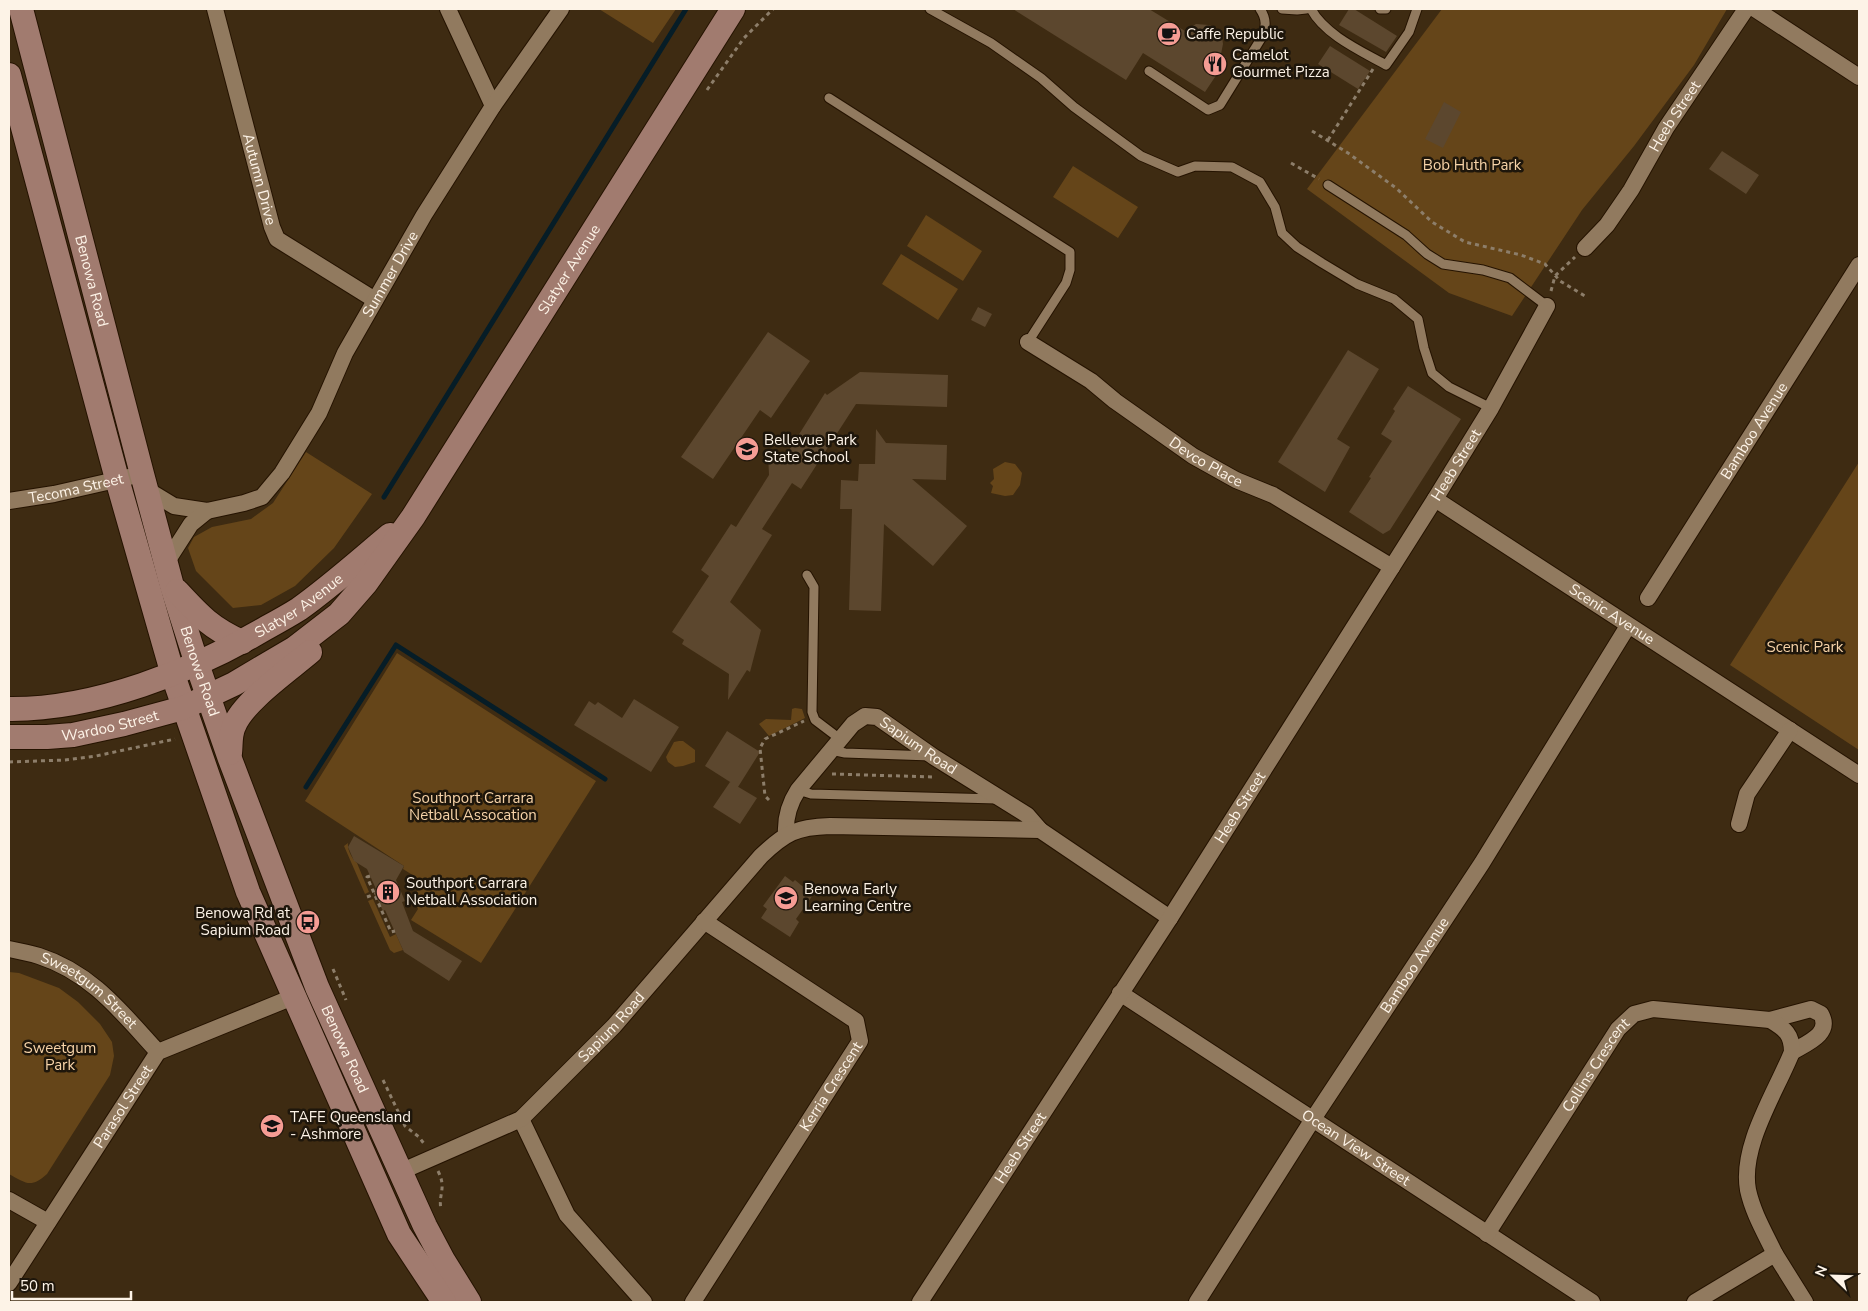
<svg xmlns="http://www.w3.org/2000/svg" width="1868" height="1311" font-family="'Nunito Sans',sans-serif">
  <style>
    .green { fill: #654519 }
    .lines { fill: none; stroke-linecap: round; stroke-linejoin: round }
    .stream { stroke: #061d27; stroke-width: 5 }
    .building { fill: #5c472e }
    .service-casing { stroke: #251300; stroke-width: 11 }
    .minor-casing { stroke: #251300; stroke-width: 18 }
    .secondary-casing { stroke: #251300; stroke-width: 26 }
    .path { stroke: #8d7e6a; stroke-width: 3; stroke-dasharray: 4 4; stroke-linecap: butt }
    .service { stroke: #917a5f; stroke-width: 9 }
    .minor { stroke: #917a5f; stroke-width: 16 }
    .secondary { stroke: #a17b6f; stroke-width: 24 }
    .labels { text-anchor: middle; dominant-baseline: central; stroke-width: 5; stroke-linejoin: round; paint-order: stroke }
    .poi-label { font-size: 15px; fill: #fdf3e7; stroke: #1e160b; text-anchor: start }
    .street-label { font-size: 15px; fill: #fdf3e7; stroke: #1e160b }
    .park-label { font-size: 15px; fill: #f7d3a8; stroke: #1e160b }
  </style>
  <rect width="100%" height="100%" fill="#3e2b12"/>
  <path class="green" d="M599,9h77l-23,34z
    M1442,9h285l-33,56 -60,81 -52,64 -70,106 -63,-23 -142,-104z
    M1073,166l65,41 -20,31 -65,-41z
    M926,215l56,36 -19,30 -56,-35z
    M901,254l57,35 -20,31 -56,-36z
    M306,452l66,42 -38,54 -39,38 -34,19 -28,3 -37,-37 -8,-23 6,-11 18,-10 39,-8 22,-16z
    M1005,462l10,2 7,9 -2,12 -7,10 -8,1 -14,-3 2,-7 -3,-3 4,-4 -1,-10z
    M1859,462v288l-129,-85z
    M397,653l199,128 -115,182 -70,-43 7,-11 -5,-11 10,-17 -1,-2h-3l-16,-10 1,-3 -99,-65z
    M795,708l7,1 3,9 -36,18 -10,-12 7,-5 25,1 1,-11z
    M679,741h4l12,9v12l-12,4 -8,1 -7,-5 -2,-5 8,-15z
    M348,843c-1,6 4,16 9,20l12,29 -4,2 -21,-48z
    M373,899l17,38 6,-3 7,16 -9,3 -4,-3 -22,-49z
    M9,972l10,1 40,15 19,14 22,22 12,18 2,14 -4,19 -63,99c-16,14 -20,10 -38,0z"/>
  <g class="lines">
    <path class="stream" d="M384,497l302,-488
      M306,787l90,-142 209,134"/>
  </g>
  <path class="building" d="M1013,9h136l36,22 11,-7 13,1 5,2 8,10 1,7 -3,15 5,3 -20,30 -62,-39 -17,27z
    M1349,9h5l43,27 -11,16 -47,-27z
    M1330,46l40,25 -12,18 -40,-25z
    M1444,102l17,10 -18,36 -18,-9z
    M1722,151l37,24 -13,19 -37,-25z
    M978,307l14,7 -7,13 -14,-7z
    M768,332l42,29 -39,57 -11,-8 -47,69 -32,-22z
    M1348,350l31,19 -42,70 13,8 -25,45 -47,-30z
    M860,372l88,3 -1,32 -91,-3 -55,85 -9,-6 -30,46 10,6 -42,67 31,28 -11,42 -3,-2 -19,30 1,-26 -47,-30 2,-4 -12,-8 37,-56 -8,-6 30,-46 5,3 33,-52 -1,-21 13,9 44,-70 2,2z
    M1408,386l53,33 -71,111 -7,4 -34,-22 22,-34 -2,-1 23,-36 -11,-7 14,-23 -2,-2z
    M876,429l10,14 61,2 -1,35 -34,-1 55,47 -34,40 -49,-42 -3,87 -32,-1 3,-101h-12l1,-29 17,1 1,-17h16z
    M634,699l45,28 -28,45 -77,-47 15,-24 6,4 3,-3 24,16z
    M727,731l33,21 -22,35 -33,-21z
    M730,782l27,16 -17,26 -27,-17z
    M354,836l50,30 -8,14 9,21 -3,1 11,29 49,30 -13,20 -45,-29 -19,-42 -2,1 -10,-21 3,-1 -9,-20 -13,-8 -6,-14z
    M785,876l8,6 2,-2 18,15 -17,24 3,3 -9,15 -29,-19 6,-9 -4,-3z"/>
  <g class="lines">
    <g class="service-casing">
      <path id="service" d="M930,9l61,34 50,35 33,29 67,49 37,16 17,-6 37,1 28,15 15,25 7,26 15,14 25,16 35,21 37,15 24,20 6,29 8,25 17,14 42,21
        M1282,9l15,1 9,-1
        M1311,9c14,26 50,42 75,56l23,-33 8,-23
        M1380,9h6
        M1149,71l59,39 12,-5 42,-68c4,-10 5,-18 -2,-28
        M829,98l241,154v18l-4,13 -38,59
        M1328,185l78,50 21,19 16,10 40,6 27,8 37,28
        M807,575l7,12 -2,125 3,8 25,19
        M831,750l14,3 86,3
        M798,790l13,4 186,5"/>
    </g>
    <g class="minor-casing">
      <g id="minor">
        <path id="s1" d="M215,9l57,218 5,12 98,61"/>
        <path d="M448,9l45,97"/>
        <path d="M1755,9l104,68"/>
        <path id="s2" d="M1585,248l22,-23 24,-35 35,-62 80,-119"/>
        <path id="s3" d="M1028,342l63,39 24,20 78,55 43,24 37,15 119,72"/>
        <path id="s4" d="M146,489l28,17 33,5 37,-8 18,-6 20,-24 37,-60 26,-60 79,-138 69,-109 68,-97"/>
        <path id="s5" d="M1435,499l424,276"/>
        <path id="s6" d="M9,501l45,-7 88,-20"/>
        <path d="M166,563l25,-39 16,-13"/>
        <path id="s7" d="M1648,598l211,-333"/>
        <path d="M1739,824l8,-30 43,-64"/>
        <path id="s8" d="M786,834c-1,-17 3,-30 12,-44l55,-66 12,-8 12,1 57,40 93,58 13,15"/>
        <path id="s9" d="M9,949c10,2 20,4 30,7 53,17 83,57 119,96"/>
        <path id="s10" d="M1120,993l472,309"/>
        <path d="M1770,1020l41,-11 10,5c11,20 -14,29 -29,38"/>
        <path d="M521,1119l46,96 77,87"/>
        <path id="s11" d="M400,1172l121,-53 93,-93 147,-170c24,-23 35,-29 69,-30l210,4 130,88"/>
        <path d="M9,1200l39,22"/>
        <path id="s12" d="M1487,1234l131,-205 16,-15 19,-5 117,11c15,9 22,14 22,32 -16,40 -52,94 -44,138 5,23 17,43 27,64"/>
        <path id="s13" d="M9,1283l149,-231 135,-55"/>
        <path id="s14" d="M693,1302l167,-261 -4,-20 -152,-100"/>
        <path id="s15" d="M920,1302l250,-384 265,-419 56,-91 56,-102"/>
        <path id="s16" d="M1197,1302l116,-183 169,-256 146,-237"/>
        <path d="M1695,1302l80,-48 30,48"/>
      </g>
    </g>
    <g class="secondary-casing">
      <g id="secondary">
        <path id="s17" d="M21,9l121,465 30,112 25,78 33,95 87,228 108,239 18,34 26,42"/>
        <path d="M9,75l108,404 56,196 75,217 151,342 45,68"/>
        <path d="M177,591c23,25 34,37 65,51"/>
        <path id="s18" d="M9,709c85,1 184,-38 257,-81 11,-6 22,-12 33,-19 31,-22 61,-49 91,-74"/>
        <path id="s19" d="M9,737h38l26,-2 51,-11 59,-16 51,-24 61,-36 44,-34 27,-31 47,-66 320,-508"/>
        <path d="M230,753c1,-9 0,-19 4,-27 9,-24 55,-56 76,-74"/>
      </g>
    </g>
    <path class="path" d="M707,90l37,-52 29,-29
      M1312,131l36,22 48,35 36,34 33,20 56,13 24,9 15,17 25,15
      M1328,140l45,-71
      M1291,163l28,16
      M1551,291l4,-15 20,-19
      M9,762l56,-2 31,-4 79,-17
      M832,774l103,3
      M769,800l-4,-4 -5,-48 5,-9 39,-18
      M370,876l-3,1 24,55 4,-1
      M367,897l8,-3
      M333,969l13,31
      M383,1080l22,46 14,11 6,8
      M438,1171c9,18 0,22 3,39"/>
    <use href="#service" class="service"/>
    <use href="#minor" class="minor"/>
    <use href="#secondary" class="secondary"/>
  </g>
  <defs>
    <g id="cafe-disc" transform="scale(1.25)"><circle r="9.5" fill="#f59c94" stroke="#1e160b"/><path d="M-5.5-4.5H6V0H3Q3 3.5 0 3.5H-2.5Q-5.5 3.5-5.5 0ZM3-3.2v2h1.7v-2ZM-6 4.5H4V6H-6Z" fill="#111"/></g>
    <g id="restaurant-disc" transform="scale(1.25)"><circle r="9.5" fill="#f59c94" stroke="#1e160b"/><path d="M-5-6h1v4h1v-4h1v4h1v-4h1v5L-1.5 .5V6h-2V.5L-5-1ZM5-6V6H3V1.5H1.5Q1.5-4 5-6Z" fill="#111"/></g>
    <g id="school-disc" transform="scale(1.25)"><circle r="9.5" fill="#f59c94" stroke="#1e160b"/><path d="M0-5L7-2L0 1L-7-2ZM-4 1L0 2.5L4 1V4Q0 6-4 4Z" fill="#111"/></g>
    <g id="building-disc" transform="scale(1.25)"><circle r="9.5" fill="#f59c94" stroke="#1e160b"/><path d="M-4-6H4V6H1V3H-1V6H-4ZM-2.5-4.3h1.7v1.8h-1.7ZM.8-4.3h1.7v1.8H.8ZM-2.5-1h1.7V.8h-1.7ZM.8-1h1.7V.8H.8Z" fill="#111"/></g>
    <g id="bus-disc" transform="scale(1.25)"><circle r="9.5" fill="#f59c94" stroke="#1e160b"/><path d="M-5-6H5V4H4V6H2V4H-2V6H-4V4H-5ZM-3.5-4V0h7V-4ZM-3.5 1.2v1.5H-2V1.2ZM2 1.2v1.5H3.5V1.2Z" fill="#111"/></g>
    <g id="university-disc" transform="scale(1.25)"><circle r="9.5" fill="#f59c94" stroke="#1e160b"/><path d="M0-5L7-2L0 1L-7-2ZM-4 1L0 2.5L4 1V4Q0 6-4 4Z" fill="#111"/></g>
  </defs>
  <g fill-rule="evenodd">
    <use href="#cafe-disc" x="1169" y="34"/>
    <use href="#restaurant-disc" x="1215" y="64"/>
    <use href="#school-disc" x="747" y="449"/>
    <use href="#building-disc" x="388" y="892"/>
    <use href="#school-disc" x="786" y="898"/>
    <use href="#bus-disc" x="308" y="922"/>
    <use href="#university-disc" x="272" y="1126"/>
  </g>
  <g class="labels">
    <g class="poi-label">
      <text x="1186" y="34">Caffe Republic</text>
      <text x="1232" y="55">Camelot<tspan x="1232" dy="17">Gourmet Pizza</tspan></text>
      <text x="764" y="440">Bellevue Park<tspan x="764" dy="17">State School</tspan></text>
      <text x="406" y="883">Southport Carrara<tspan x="406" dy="17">Netball Association</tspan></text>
      <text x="804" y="889">Benowa Early<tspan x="804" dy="17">Learning Centre</tspan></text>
      <text x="290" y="913" text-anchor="end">Benowa Rd at<tspan x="290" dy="17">Sapium Road</tspan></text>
      <text x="290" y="1117">TAFE Queensland<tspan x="290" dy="17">- Ashmore</tspan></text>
    </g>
    <g class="street-label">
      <text stroke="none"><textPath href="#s2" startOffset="160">Heeb Street</textPath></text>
      <text stroke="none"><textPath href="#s1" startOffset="176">Autumn Drive</textPath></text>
      <text stroke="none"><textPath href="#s19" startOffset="775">Slatyer Avenue</textPath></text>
      <text stroke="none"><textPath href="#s4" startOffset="381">Summer Drive</textPath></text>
      <text stroke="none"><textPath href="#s17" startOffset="281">Benowa Road</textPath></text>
      <text stroke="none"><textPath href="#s7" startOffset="198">Bamboo Avenue</textPath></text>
      <text stroke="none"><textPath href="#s3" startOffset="215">Devco Place</textPath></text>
      <text stroke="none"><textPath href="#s15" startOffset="994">Heeb Street</textPath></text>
      <text stroke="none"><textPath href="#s6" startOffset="68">Tecoma Street</textPath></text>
      <text stroke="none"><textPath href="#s18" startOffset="312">Slatyer Avenue</textPath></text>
      <text stroke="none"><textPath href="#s5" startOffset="211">Scenic Avenue</textPath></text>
      <text stroke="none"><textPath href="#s17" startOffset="686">Benowa Road</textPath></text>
      <text stroke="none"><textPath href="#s19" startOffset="102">Wardoo Street</textPath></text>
      <text stroke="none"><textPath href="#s8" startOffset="209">Sapium Road</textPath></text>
      <text stroke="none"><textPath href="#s15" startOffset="589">Heeb Street</textPath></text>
      <text stroke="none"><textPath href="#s16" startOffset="401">Bamboo Avenue</textPath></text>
      <text stroke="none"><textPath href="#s9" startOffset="92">Sweetgum Street</textPath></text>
      <text stroke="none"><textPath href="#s11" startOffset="261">Sapium Road</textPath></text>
      <text stroke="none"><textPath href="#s17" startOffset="1091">Benowa Road</textPath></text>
      <text stroke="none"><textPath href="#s12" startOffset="201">Collins Crescent</textPath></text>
      <text stroke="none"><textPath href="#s14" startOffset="256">Kerria Crescent</textPath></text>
      <text stroke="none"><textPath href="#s13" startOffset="210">Parasol Street</textPath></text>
      <text stroke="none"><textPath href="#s15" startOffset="184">Heeb Street</textPath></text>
      <text stroke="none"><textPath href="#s10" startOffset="282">Ocean View Street</textPath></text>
    </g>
    <g class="park-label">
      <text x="1472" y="165">Bob Huth Park</text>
      <text x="1805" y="647">Scenic Park</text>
      <text x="473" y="798">Southport Carrara<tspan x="473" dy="17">Netball Assocation</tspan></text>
      <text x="60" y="1048">Sweetgum<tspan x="60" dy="17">Park</tspan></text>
    </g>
  </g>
  <rect width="1868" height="1311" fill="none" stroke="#fdf3e7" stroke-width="20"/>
  <g transform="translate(1833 1276) rotate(293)" stroke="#1e160b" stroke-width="4" paint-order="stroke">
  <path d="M0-4L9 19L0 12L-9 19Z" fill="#fdf3e7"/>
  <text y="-8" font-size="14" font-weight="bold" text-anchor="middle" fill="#fdf3e7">N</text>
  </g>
  <path d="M12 1291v8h119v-8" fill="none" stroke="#fdf3e7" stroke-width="2.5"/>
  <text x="20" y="1291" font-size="15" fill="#fdf3e7" stroke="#1e160b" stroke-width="4" paint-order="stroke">50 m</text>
</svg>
